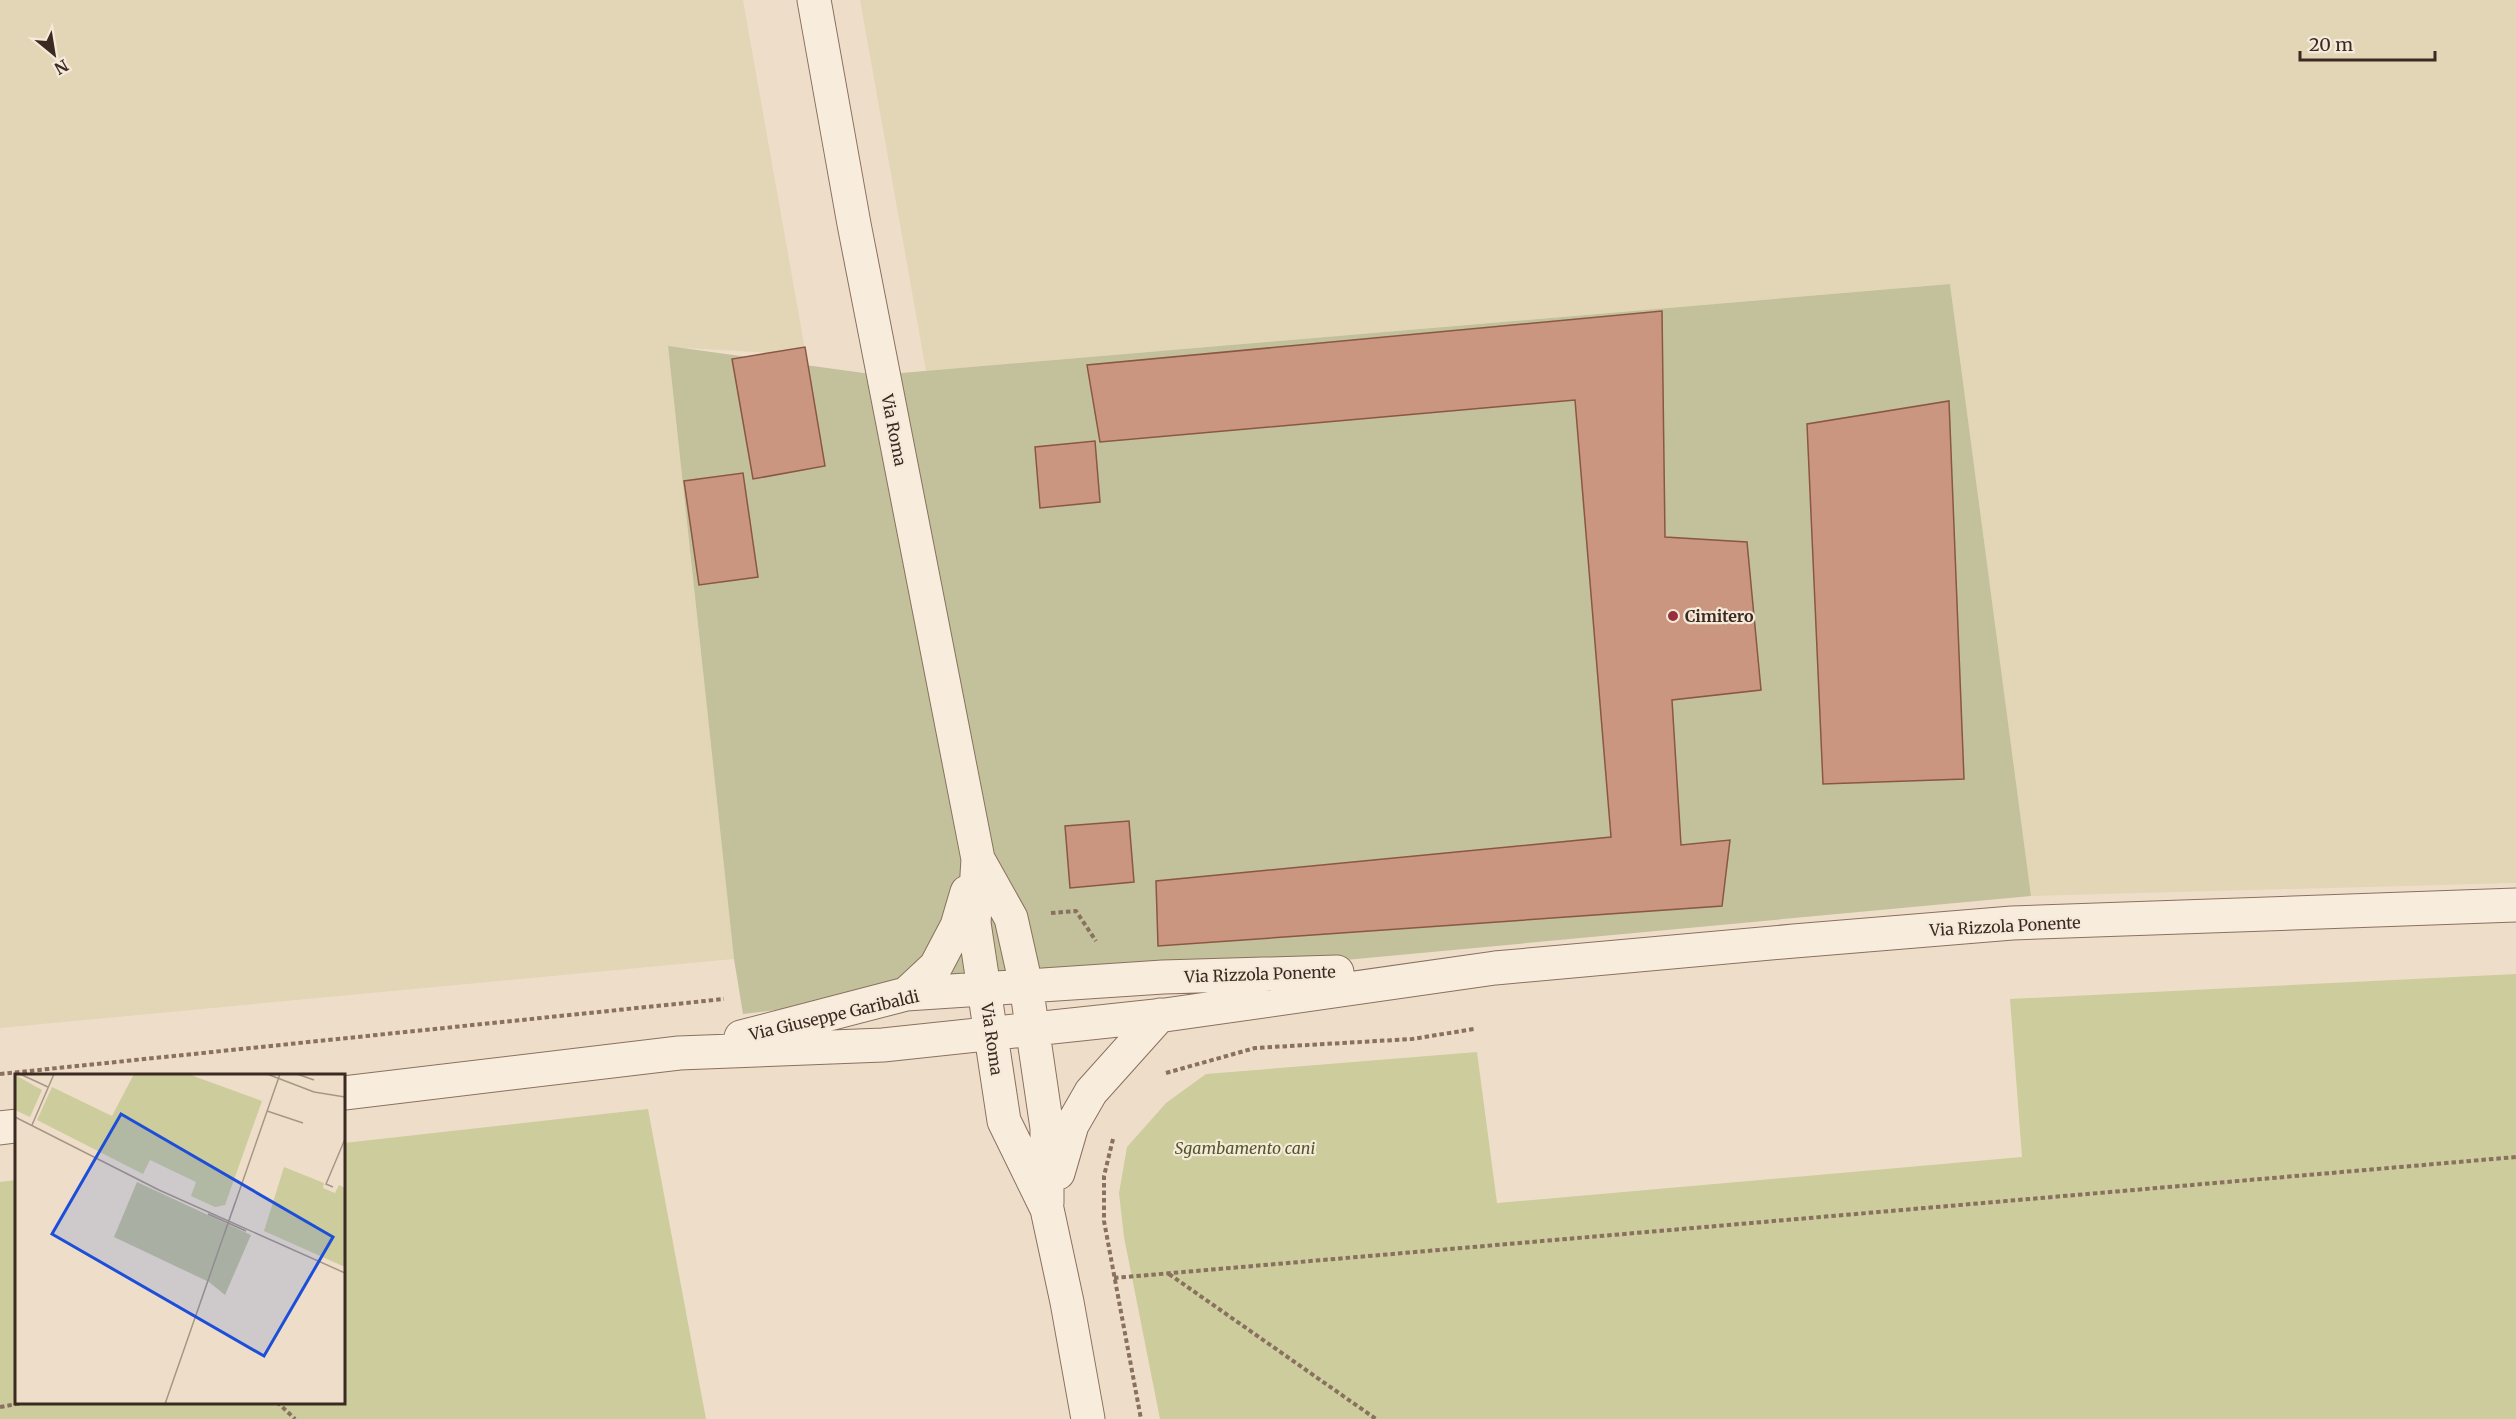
<svg xmlns="http://www.w3.org/2000/svg" width="2516" height="1419" font-family="Merriweather,serif">
  <style>
    .farmland { fill: #e3d6b7 }
    .green { fill: #cccc9d }
    .cemetery { fill: #c2c19b }
    .building { fill: #cb9680; stroke: #895744; stroke-width: 1.5 }
    .lines { fill: none; stroke-linecap: round; stroke-linejoin: round }
    .minor-casing { stroke: #8a705e; stroke-width: 35 }
    .path { stroke: #8a705e; stroke-width: 4; stroke-dasharray: 4.5 3; stroke-linecap: butt }
    .minor { stroke: #f8ecdd; stroke-width: 33 }
    .poi-dot { fill: #982f3e; stroke: #f5e9d9; stroke-width: 2 }
    .labels { text-anchor: middle; dominant-baseline: central; stroke-width: 4.5; stroke-linejoin: round; paint-order: stroke }
    .street-label { font-size: 16px; fill: #3b2a21; stroke: #f5e9d9 }
    .poi-label { font-size: 16px; font-weight: bold; fill: #3b2a21; stroke: #f5e9d9; text-anchor: start }
    .park-label { font-size: 16px; font-style: italic; fill: #515728; stroke: #f5e9d9 }
    .inset-road { fill: none; stroke: #a69686; stroke-width: 1.5 }
    .view { fill: #1d4ed8; fill-opacity: 0.15; stroke: #1d4ed8; stroke-width: 3 }
    .inset-edge { fill: none; stroke: #3b2a21; stroke-width: 3 }
  </style>
  <rect width="100%" height="100%" fill="#eedec9"/>
  <path class="farmland" d="M0,0h743l63,355 -138,-8 66,612 -734,69z
    M860,0h1656v883l-485,13 -81,-612 -1024,87z"/>
  <path class="green" d="M2516,974v445h-1356l-36,-182 -5,-44 8,-46 39,-44 40,-29 271,-22 20,151 525,-46 -12,-158z
    M648,1109l58,310h-706v-237l16,-2v222h328v-259z"/>
  <path class="cemetery" d="M1950,284l81,612 -868,81 -257,17 -163,20 -9,-55 -66,-613 210,29z"/>
  <path class="building" d="M1662,311l3,226 82,5 14,148 -89,10 9,145 49,-5 -8,66 -564,40 -2,-65 455,-44 -36,-437 -475,42 -13,-77z
    M805,347l20,119 -72,13 -21,-120z
    M1949,401l15,378 -141,5 -16,-360z
    M1095,441l5,61 -60,6 -5,-61z
    M743,473l15,104 -59,8 -15,-104z
    M1129,821l5,61 -64,6 -5,-62z"/>
  <g class="lines">
    <g class="minor-casing">
      <path id="minor" d="M814,0l40,224 124,635 -4,64 30,198 43,88 20,93 21,117
        M978,859l33,59 15,67 21,143v75
        M906,994l30,-28 21,-40 10,-34
        M741,1037l165,-43 257,-17 174,-5
        M344,1093l335,-40 204,-8 282,-30 330,-47 299,-27 218,-18 504,-18
        M0,1128l16,-2
        M1058,1173l14,-48 19,-33 69,-77"/>
    </g>
    <path class="path" d="M1051,913l25,-2 20,30
      M1166,1073l89,-25 157,-9 62,-10
      M0,1074l724,-75
      M1113,1139l-9,37v45l37,198
      M1169,1274l207,145
      M1114,1278l1402,-121
      M277,1402l18,17
      M0,1407l28,-5"/>
    <use href="#minor" class="minor"/>
  </g>
  <circle class="poi-dot" cx="1673" cy="616" r="6"/>
  <g class="labels">
    <g class="street-label">
      <text transform="translate(894 430) rotate(79)">Via Roma</text>
      <text transform="translate(2005 926) rotate(-3)">Via Rizzola Ponente</text>
      <text transform="translate(1260 974) rotate(-2)">Via Rizzola Ponente</text>
      <text transform="translate(834 1015) rotate(-13)">Via Giuseppe Garibaldi</text>
      <text transform="translate(992 1039) rotate(82)">Via Roma</text>
    </g>
    <g class="poi-label">
      <text x="1685" y="616">Cimitero</text>
    </g>
    <g class="park-label">
      <text x="1245" y="1148">Sgambamento cani</text>
    </g>
  </g>
  <g transform="translate(15 1074)">
    <rect width="330" height="330" fill="#eedec9"/>
    <path d="M119,0h54l74,27 -37,104 -10,2 -24,-11 5,-14 -46,-22 -7,14 -106,-54 15,-33 60,29zM0,1l27,15 -12,27 -15,-7zM269,93l40,16 -1,5 12,5 4,-8 6,3v79l-81,-36z" fill="#cccc9d"/>
    <path d="M122,108l114,53 -26,60 -16,-13 -95,-45z" fill="#c2c19b"/>
    <path class="inset-road" d="M5,0l28,13M252,0l47,18 31,5M282,0l17,6M252,37l36,12M0,43l144,73 186,83M17,51l22,-51M318,113l-7,-3 19,-45M193,140l38,17M209,161l56,-161M150,330l70,-201"/>
    <path class="view" d="M106,40l212,123 -69,119 -212,-122z"/>
    <rect width="330" height="330" class="inset-edge"/>
  </g>
  <g transform="translate(54 54) rotate(150)" stroke="#f5e9d9" stroke-width="4.5" paint-order="stroke">
  <path d="M0-4.5L10 22L0 15L-10 22Z" fill="#3b2a21"/>
  <text y="-9" font-size="16" font-weight="bold" text-anchor="middle" fill="#3b2a21">N</text>
  </g>
  <path d="M2300 51v9h135v-9" fill="none" stroke="#3b2a21" stroke-width="3"/>
  <text x="2309" y="51" font-size="18" fill="#3b2a21" stroke="#f5e9d9" stroke-width="4.5" paint-order="stroke">20 m</text>
</svg>
